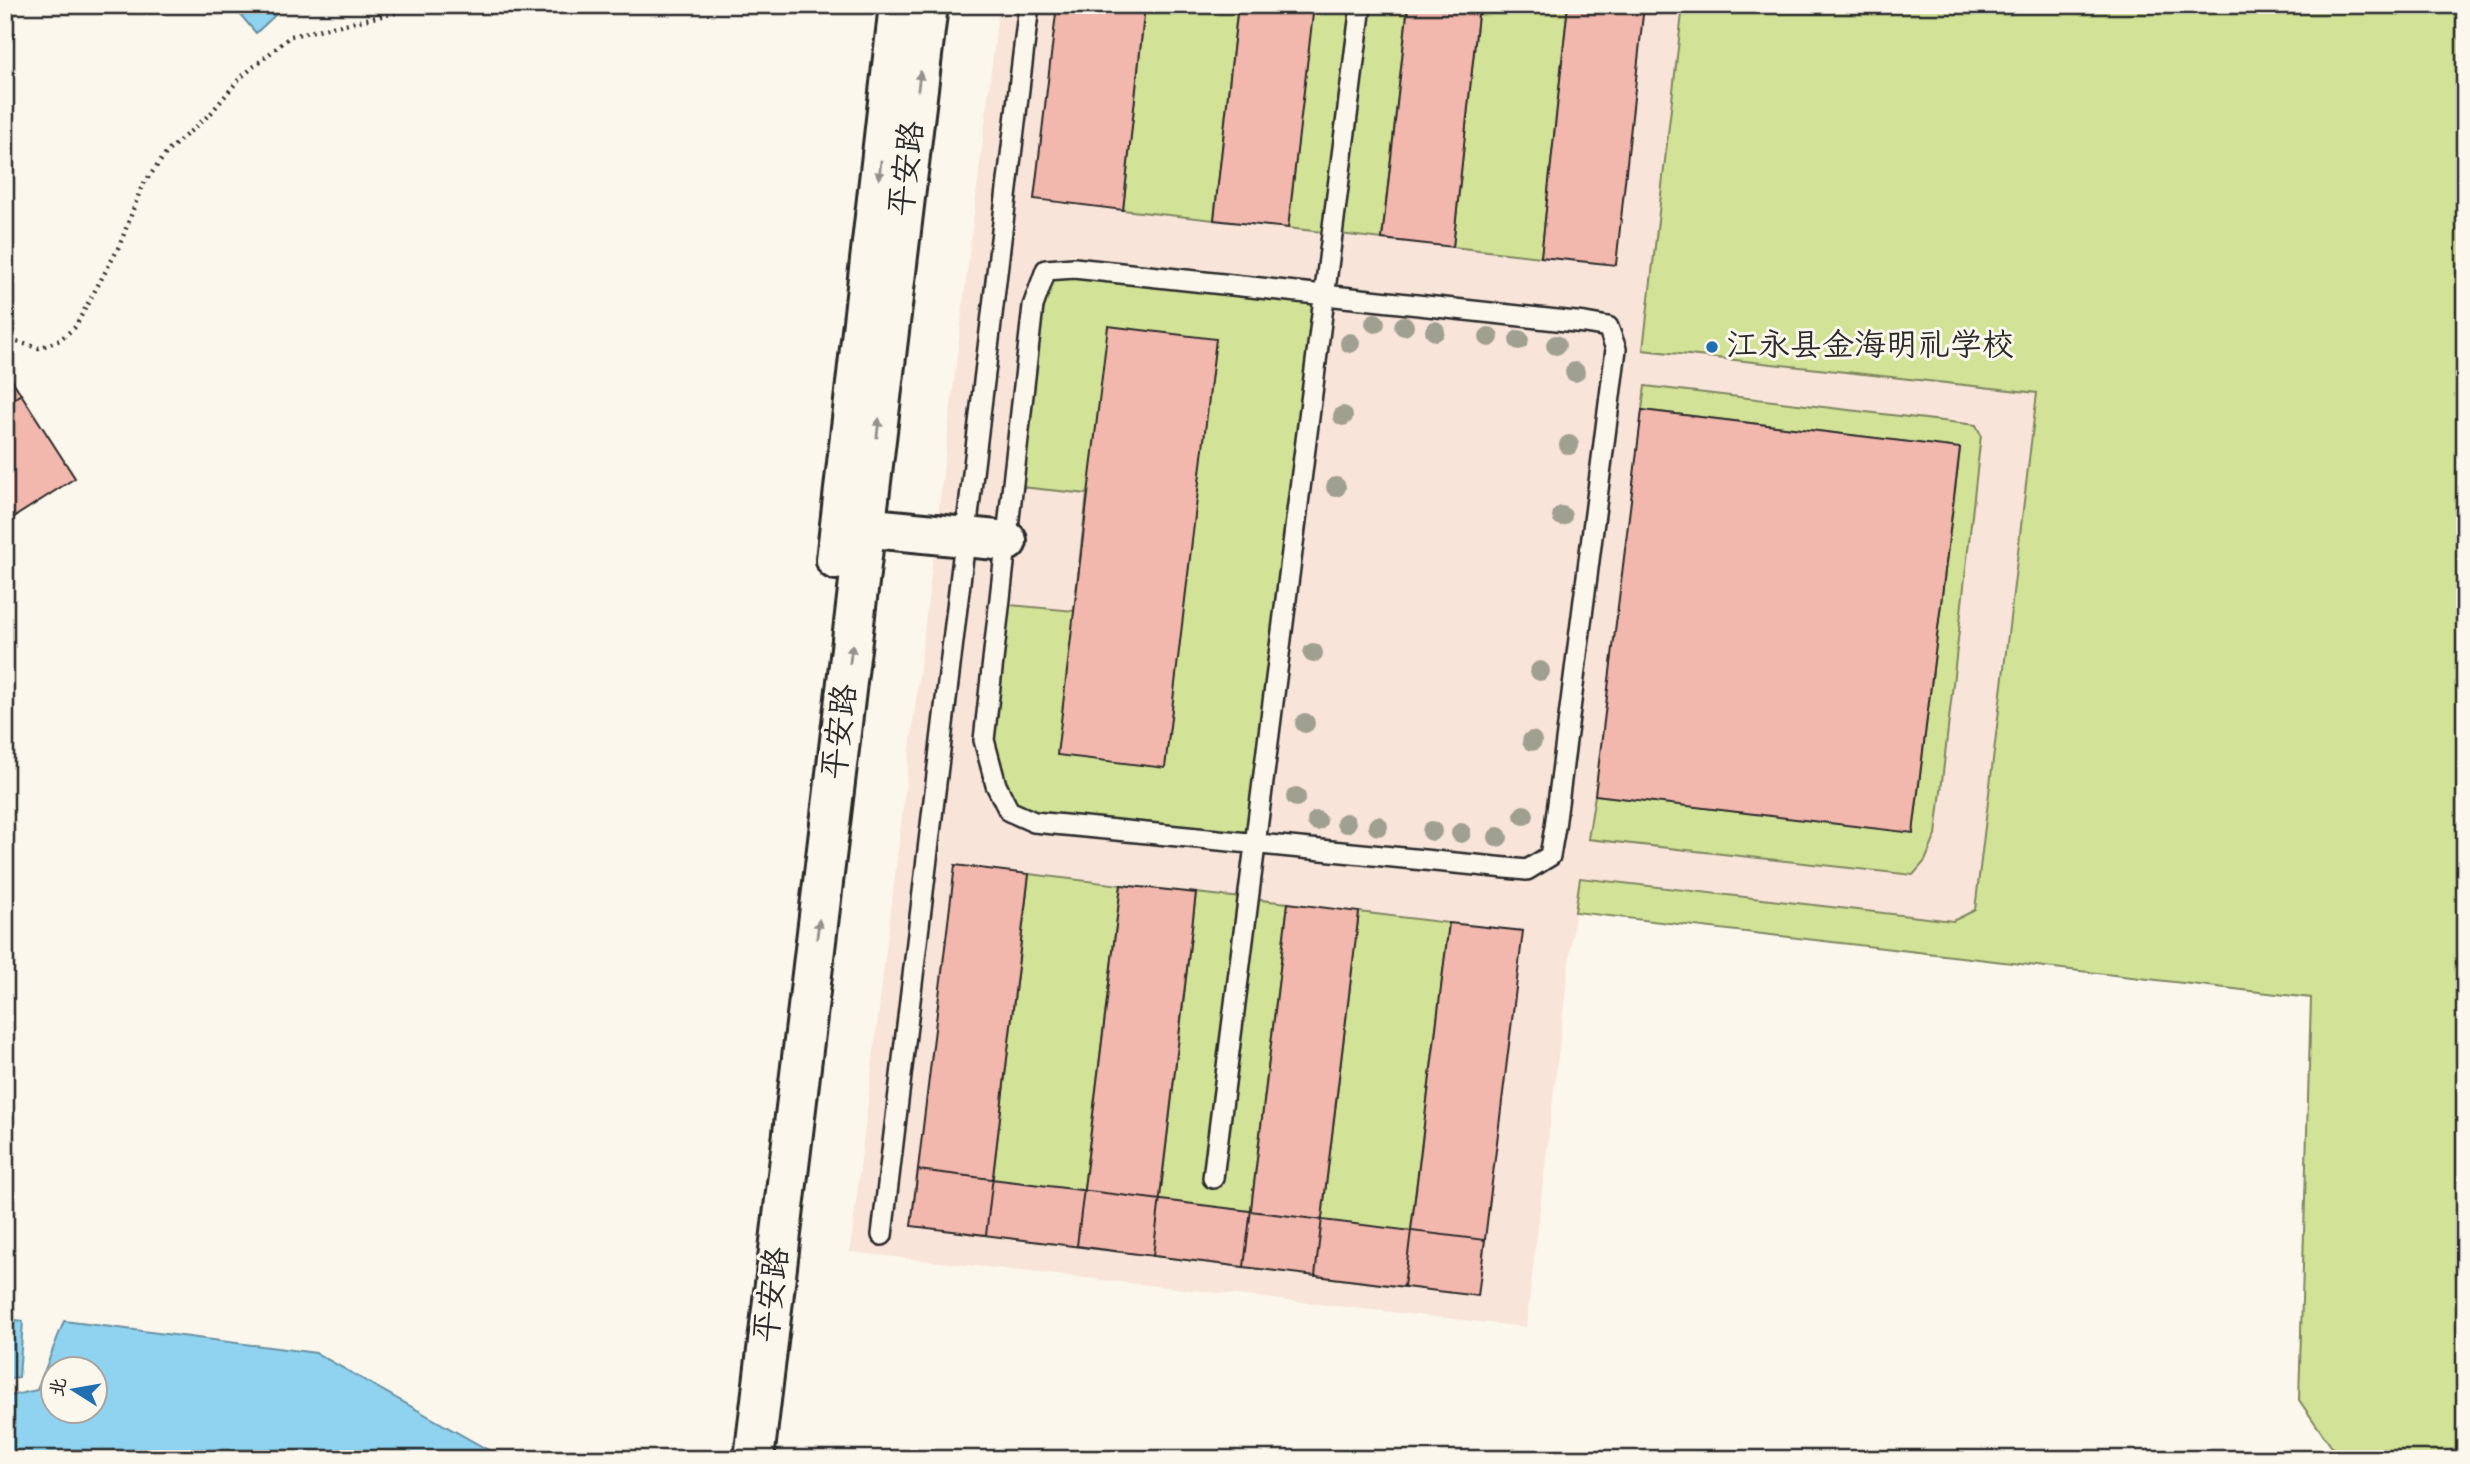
<svg xmlns="http://www.w3.org/2000/svg" width="2470" height="1464" font-family="'Indie Flower','LXGW WenKai TC',sans-serif">
  <style>
    .built { fill: #f8e4d9 }
    .green { fill: #d2e296; stroke: #7e8660; stroke-width: 2 }
    .water { fill: #8fd3f0; stroke: #6790a1; stroke-width: 2; fill-rule: evenodd }
    .building { fill: #f2b8ad; stroke: #2b2b2b; stroke-width: 2 }
    .lines { fill: none; stroke-linecap: round; stroke-linejoin: round }
    .service-casing { stroke: #2b2b2b; stroke-width: 24 }
    .minor-casing { stroke: #2b2b2b; stroke-width: 44 }
    .path { stroke: #2b2b2b; stroke-width: 4.5; stroke-dasharray: 2 5; stroke-linecap: butt }
    .service { stroke: #fbf7ec; stroke-width: 19 }
    .minor { stroke: #fbf7ec; stroke-width: 38 }
    .tree { fill: #a0a091 }
    .oneway { fill: #93918c }
    .poi-dot { fill: #1f6fb2; stroke: #fbf7ec; stroke-width: 2.5 }
    .labels { text-anchor: middle; dominant-baseline: central; stroke-width: 6; stroke-linejoin: round; paint-order: stroke }
    .street-label { font-size: 32px; fill: #2b2b2b; stroke: #fbf7ec }
    .poi-label { font-size: 32px; fill: #2b2b2b; stroke: #fbf7ec; text-anchor: start }
  </style>
  <rect width="100%" height="100%" fill="#fbf7ec"/>
  <filter id="ink" filterUnits="userSpaceOnUse"><feTurbulence type="fractalNoise" baseFrequency=".0143" numOctaves="2"/><feDisplacementMap in="SourceGraphic" scale="14" xChannelSelector="R" yChannelSelector="G"/><feConvolveMatrix kernelMatrix="1 2 1 2 8 2 1 2 1" color-interpolation-filters="sRGB"/></filter>
  <g filter="url(#ink)">
    <path class="built" d="M999,5h1466v700l-154,293 -736,-86 -49,415 -676,-75z"/>
    <path class="green" d="M1145,5h93l-24,215 -91,-10z
      M1313,5h95l-26,234 -94,-11z
      M1479,5h89l-27,252 -88,-10z
      M1683,5h782v1454h-125l-41,-59 12,-402 -736,-86 5,-34 373,43 22,-11 62,-517 -394,-43z
      M1046,270l278,24 -69,549 -246,-32 -25,-71 16,-136 74,7 13,-117 -75,-8z
      M1645,386l331,39 5,10 -45,400 -11,26 -12,14 -325,-36 7,-44 318,37 47,-384 -318,-38z
      M1029,874l92,11 -44,361 -91,-11z
      M1196,893l92,10 -44,364 -91,-11z
      M1359,912l90,11 -45,364 -89,-11z"/>
    <path class="water" d="M232,5h54l-30,28z
      M5,1319l18,2 -4,56 -14,3z
      M64,1321l252,32 188,106h-499v-62l32,-7zM52,1370h42v42h-42z"/>
    <path class="building" d="M1057,5h88l-22,205 -89,-11z
      M1238,5h76l-26,223 -74,-8z
      M1408,5h71l-26,242 -71,-8z
      M1568,5h76l-28,260 -75,-8z
      M1108,326l108,13 -51,429 -108,-13z
      M5,369l16,25 -16,11z
      M21,394l54,84 -70,45v-118z
      M1642,410l318,38 -47,385 -318,-38z
      M955,865l74,9 -43,361 -75,-9z
      M1121,885l75,8 -43,363 -76,-10z
      M1288,903l71,9 -44,364 -71,-9z
      M1449,923l74,8 -45,365 -74,-9z
      M918,1170l567,70 -7,56 -567,-70z"/>
    <g class="lines">
      <g class="service-casing">
        <path id="service" d="M1074,268l511,55 23,4 8,22 -61,478 -5,29 -23,14 -493,-48 -25,-11 -13,-26 -12,-45 49,-434 13,-36z
          M1213,1178l148,-1173
          M882,1235l147,-1230"/>
      </g>
      <g class="minor-casing">
        <path id="minor" d="M841,525l166,16
          M836,560l63,-555
          M754,1459l174,-1454"/>
      </g>
      <path class="path" d="M5,143l8,9
        M5,336l5,4 29,8 21,-8 15,-13 44,-80 23,-61 26,-35 43,-38 29,-35 51,-42 108,-24 16,-7"/>
      <use href="#service" class="service"/>
      <use href="#minor" class="minor"/>
    </g>
    <g class="tree">
      <circle cx="1375" cy="323" r="10"/>
      <circle cx="1404" cy="326" r="10"/>
      <circle cx="1435" cy="331" r="10"/>
      <circle cx="1489" cy="337" r="10"/>
      <circle cx="1519" cy="340" r="10"/>
      <circle cx="1350" cy="343" r="10"/>
      <circle cx="1556" cy="345" r="10"/>
      <circle cx="1575" cy="372" r="10"/>
      <circle cx="1343" cy="416" r="10"/>
      <circle cx="1569" cy="445" r="10"/>
      <circle cx="1336" cy="487" r="10"/>
      <circle cx="1562" cy="516" r="10"/>
      <circle cx="1313" cy="653" r="10"/>
      <circle cx="1540" cy="671" r="10"/>
      <circle cx="1305" cy="723" r="10"/>
      <circle cx="1532" cy="741" r="10"/>
      <circle cx="1296" cy="797" r="10"/>
      <circle cx="1524" cy="815" r="10"/>
      <circle cx="1317" cy="821" r="10"/>
      <circle cx="1346" cy="823" r="10"/>
      <circle cx="1378" cy="826" r="10"/>
      <circle cx="1432" cy="831" r="10"/>
      <circle cx="1461" cy="833" r="10"/>
      <circle cx="1498" cy="837" r="10"/>
    </g>
    <defs><path id="oneway-solid" d="M-6-.8H1V-3.2L6.5 0L1 3.2V.8H-6Z" transform="scale(1.75)"/></defs>
    <g class="oneway">
      <use href="#oneway-solid" transform="translate(919 81) rotate(-83)"/>
      <use href="#oneway-solid" transform="translate(880 170) rotate(96)"/>
      <use href="#oneway-solid" transform="translate(878 428) rotate(-83)"/>
      <use href="#oneway-solid" transform="translate(851 654) rotate(-83)"/>
      <use href="#oneway-solid" transform="translate(818 929) rotate(-83)"/>
    </g>
  </g>
  <circle class="poi-dot" cx="1712" cy="347" r="7"/>
  <g class="labels">
    <g class="street-label">
      <text transform="translate(909 169) rotate(-83)">平安路</text>
      <text transform="translate(842 732) rotate(-83)">平安路</text>
      <text transform="translate(774 1295) rotate(-83)">平安路</text>
    </g>
    <g class="poi-label">
      <text x="1726" y="347">江永县金海明礼学校</text>
    </g>
  </g>
  <rect width="2470" height="1464" fill="none" stroke="#fbf7ec" stroke-width="28"/>
  <rect x="14" y="14" width="2442" height="1436" fill="none" stroke="#2b2b2b" stroke-width="2.5" filter="url(#ink)"/>
  <g transform="translate(74 1390) rotate(281)"><circle r="33" fill="#fbf7ec" stroke="#a8a59f" stroke-width="2"/>
  <path d="M0-5L12 26L0 18L-12 26Z" fill="#1f6fb2"/>
  <text y="-10" font-size="19" font-weight="bold" text-anchor="middle" fill="#2b2b2b">北</text>
  </g>
</svg>
